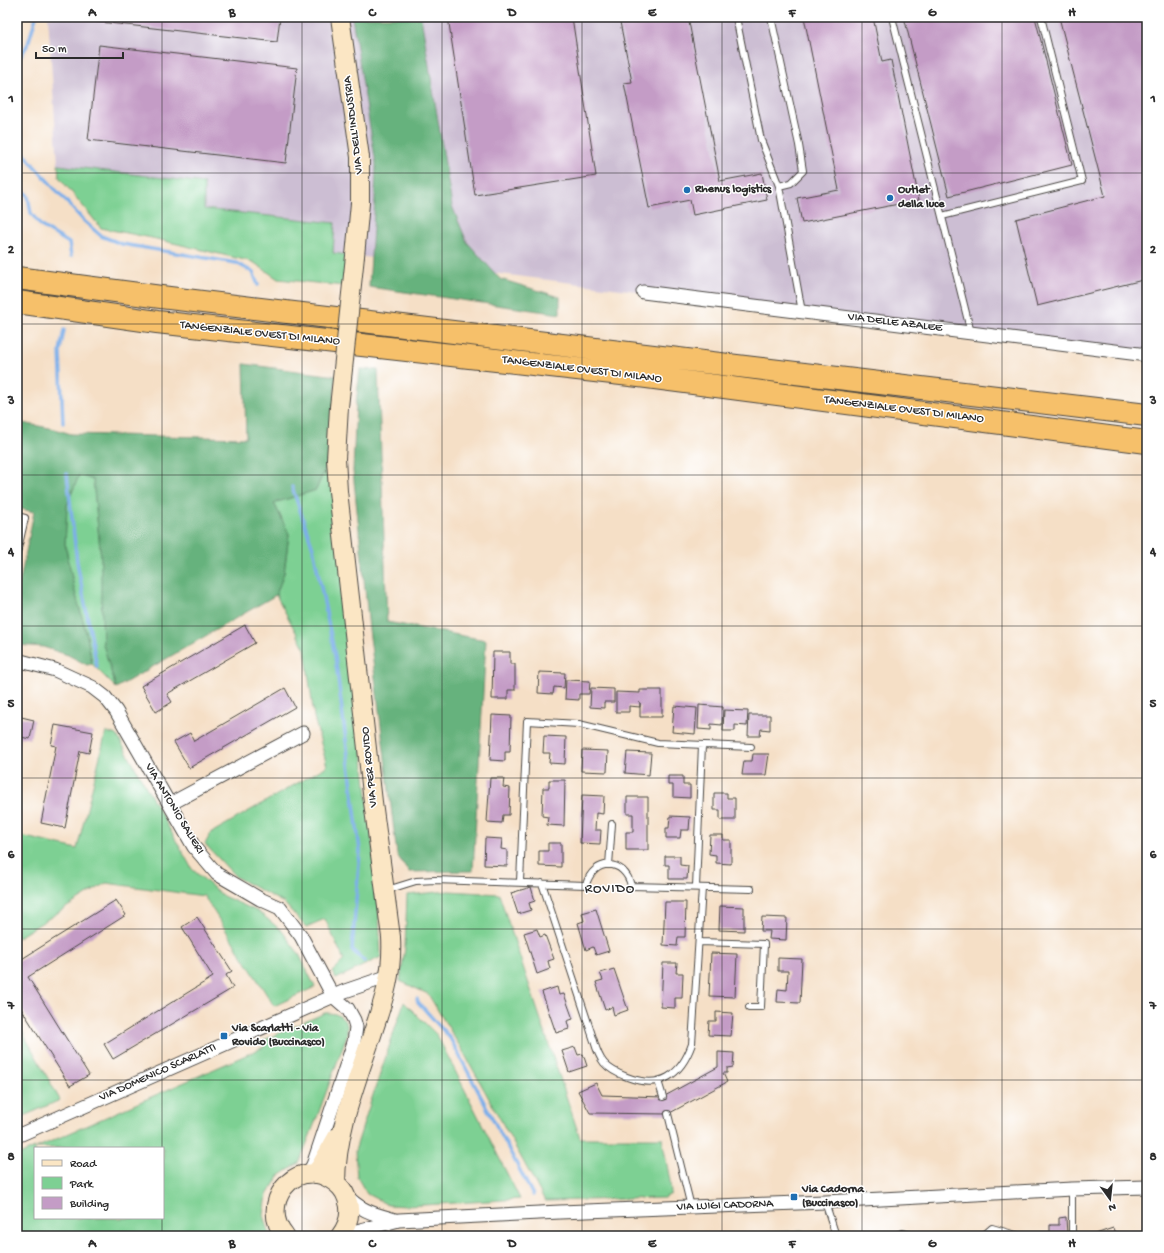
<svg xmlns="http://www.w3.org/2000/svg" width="1164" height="1253" font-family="'Gochi Hand',sans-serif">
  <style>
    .industrial { fill: #ccbed3 }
    .green { fill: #7dd093; stroke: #547e5f }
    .forest { fill: #66b27d; stroke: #486e54 }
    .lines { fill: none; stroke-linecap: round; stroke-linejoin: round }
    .stream { stroke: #7dafe9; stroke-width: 3.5 }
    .building { fill: #c49cc6 }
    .lane-casing { stroke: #494642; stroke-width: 8 }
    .street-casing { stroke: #494642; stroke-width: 15 }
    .secondary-casing { stroke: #494642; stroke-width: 20 }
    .highway-casing { stroke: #494642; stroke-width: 24 }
    .lane { stroke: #fff; stroke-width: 6 }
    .street { stroke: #fff; stroke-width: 13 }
    .secondary { stroke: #fbe6c4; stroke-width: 18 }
    .highway { stroke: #f6c06b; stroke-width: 22 }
    .secondary-bridge-casing { stroke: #494642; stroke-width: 20; stroke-linecap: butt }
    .secondary-bridge { stroke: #fbe6c4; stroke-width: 18 }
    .grid { fill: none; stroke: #2b2b2b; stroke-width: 1; stroke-opacity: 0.55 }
    .poi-dot { fill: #1f6fb2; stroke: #fff; stroke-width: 1.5 }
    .labels { text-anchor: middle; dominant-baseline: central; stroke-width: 3; stroke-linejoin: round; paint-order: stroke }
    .street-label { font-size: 12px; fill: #2b2b2b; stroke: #fff }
    .poi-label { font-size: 12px; font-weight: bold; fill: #2b2b2b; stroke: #fff; text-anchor: start }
    .quarter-label { font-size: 14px; letter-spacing: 1px; fill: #2b2b2b; stroke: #fff }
    .neatline { fill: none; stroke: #2b2b2b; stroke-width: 1.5 }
    .grid-label { font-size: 13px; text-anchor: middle; font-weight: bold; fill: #2b2b2b }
  </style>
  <rect width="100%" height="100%" fill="#fff"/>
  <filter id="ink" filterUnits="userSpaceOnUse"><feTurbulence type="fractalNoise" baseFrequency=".025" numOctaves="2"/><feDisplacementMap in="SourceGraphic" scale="8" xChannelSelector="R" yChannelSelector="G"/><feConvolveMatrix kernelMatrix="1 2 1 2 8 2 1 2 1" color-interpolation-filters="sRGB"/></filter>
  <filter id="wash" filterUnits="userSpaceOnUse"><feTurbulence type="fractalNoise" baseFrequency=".012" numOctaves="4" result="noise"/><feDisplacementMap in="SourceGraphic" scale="16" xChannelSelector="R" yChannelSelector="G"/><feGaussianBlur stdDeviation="0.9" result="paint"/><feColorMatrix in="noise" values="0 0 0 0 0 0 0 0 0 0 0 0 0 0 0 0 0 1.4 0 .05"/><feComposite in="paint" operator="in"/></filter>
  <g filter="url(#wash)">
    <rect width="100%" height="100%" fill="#f5dfc6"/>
    <path class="industrial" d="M48,17h1099v338l-814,-102 2,-30 -131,-14v-26l-146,-18z"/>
    <path class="green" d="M58,165l146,18v26l131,14 -2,30 15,2 -4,31 -66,-7 -25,-17 -101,-24 -51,-10 -42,-51z
      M330,457l48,438 3,62 -45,22 -4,-7 12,-12 -19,-41 -19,8 -22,-24 -48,-26 -31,-33 6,-11 116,-67 -13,-49 -9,-68 -29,-54 8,-22 5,-39 -15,-31 42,-13z
      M79,475l14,5 8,77 2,87 13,44 -24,-24 -5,-29 -13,-47 -9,-44 2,-39z
      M106,732l11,3 75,134 31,27 36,16 23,19 17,23 16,33 -41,19 -70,-110 -98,-13 -89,55v-103l60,14z
      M449,891l50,3 81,244h82l8,43 1,13 -7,4 -119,3 -81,-148 -36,-59 -28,-13 5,-33 2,-53z
      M404,1002l33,33 83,164 -113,7 -19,-1 -21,-11 -10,-17 -2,-26 11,-35z
      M325,1013c11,0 16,2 22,11v11l-31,85 -17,43 -20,13 -12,19 -3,20 5,17 3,4h-255v-80l18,-8v70h128v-70h-127l228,-101v-7z
      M17,1022l43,78 -43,19z
      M803,1231l1,5h-87z"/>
    <path class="forest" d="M352,17h69l31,189 15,36 33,37 60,18v17l-191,-27 6,-88 1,-35z
      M244,364l92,12 -6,81 -14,33 -42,13 15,31 -5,39 -8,22 -160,93 -13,-44 -2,-52v-35l-8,-77 -14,-5 -12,30 -2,39 9,44 13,48 5,28 -5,1 -19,-10 -25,-8 -26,-2v-49l17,-84 -17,-4v-86l38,7 16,5 175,4z
      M360,369l18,1 9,252 99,18 -13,231 -64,1 -12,-17 -28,-226 -16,-158 3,-68z"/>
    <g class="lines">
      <path class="stream" d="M17,62l11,-18 8,-27
        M17,142l2,5 16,20 49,54 17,15 21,8 114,19 17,9 5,13
        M17,183l11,13 3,17 10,13 28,17 2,13
        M63,423l-3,-72 4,-21
        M67,474l10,88 20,105
        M292,487l21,61 22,108 12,92 13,103 -8,99 12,11
        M417,999l1,3 32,36 83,157"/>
    </g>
    <g id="blocks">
      <path class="building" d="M83,17h197l-3,25 -195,-22z
        M448,17h124l24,159 -121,19z
        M619,17h69l32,164 42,-8 5,27 -74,15 -3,-15 -41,8 -25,-125 8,-1z
        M804,17h69l9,45 9,-2 28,140 -117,23 -5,-25 42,-8z
        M904,17h131l37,148 -123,31z
        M1059,17h88v262l-110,27 -21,-87 89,-23z
        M99,45l198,23 -11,95 -198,-23z
        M245,625l10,18 -88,51 5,8 -16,10 -15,-26z
        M493,652h17v12h5v26h-7v9h-16z
        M539,672l26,1 -1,15 -10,-1 -1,7 -15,-1z
        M566,680l24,1 -1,13h-10v6l-14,-1z
        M285,688l10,19 -106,61 -15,-26 16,-9 4,8z
        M591,688l23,1v13h-10v6l-14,-1z
        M640,690h22v27h-22v-15v5l-11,-1v6h-13v-20l24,1z
        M699,705l24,2 -1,18 -11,-1v6l-13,-1z
        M674,706l23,2 -2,26 -23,-2z
        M724,710l24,1 -1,15 -12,-1v6h-12z
        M492,715l19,1 -1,36h-5v9l-15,-1z
        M749,715h21v15l-9,-1 -1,7h-12z
        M17,716l17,4 -4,19 -9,-2 -3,14z
        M55,725l38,7 -4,21 -9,-2 -15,77 -24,-5 15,-77 -5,-1z
        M544,736l22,1 -1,27 -16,-1 1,-10h-7z
        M582,750l26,1 -1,21 -26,-1z
        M627,752l24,1 -2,22 -24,-2z
        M753,754h16l-3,21h-24l2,-14h8z
        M668,776h15v9h7v13l-17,-1v-12h-5z
        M490,778h14l-1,9 7,1 -1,27h-6l-1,8 -15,-1z
        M549,780h16l-1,46 -17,-1 1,-8 -6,-1 1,-28h6z
        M714,793h13v5h8v22h-15v-10h-6z
        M582,795l22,1 -1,18 -7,-1 -1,17h6l-1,14 -20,-1z
        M627,797h21v53h-22v-18h7v-18h-6z
        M670,816l20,1 -1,13h-8l-1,8h-14v-10h3z
        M710,835h13v5h8v24l-15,-1v-8l-7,-1z
        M485,838l17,1 -1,10 6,1v16l-23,-1z
        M548,843h13v24l-22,-1v-15h9z
        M665,856h15v9l8,1 -1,13h-18v-14h-4z
        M531,887l4,14 -6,2 2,7 -13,4 -7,-21z
        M116,900l10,15 -98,62 61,98 -19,11 -53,-84v-40z
        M665,902h21l-1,35h-7l-1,9 -14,-1z
        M720,906l24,1v24l-25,-1z
        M596,909l13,42 -13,4 -3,-8 -7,3 -8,-27 6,-2 -2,-8z
        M197,917l35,54 -6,4 7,13 -120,71 -9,-15 109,-67 -31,-50z
        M762,917l25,1 -1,22 -17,-1 1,-8h-9z
        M537,929l3,8 5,-2 9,24 -6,2 2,8 -13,5 -13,-41z
        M711,953l26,1 -2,43 -26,-1z
        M778,958l24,1 -2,44 -23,-1 1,-13 9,1 1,-19h-10z
        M663,963h14l-1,10h7l-1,25h-7v10l-14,-1z
        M614,969l14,41 -14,5 -2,-8 -7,3 -9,-28 7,-2 -3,-7z
        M557,987l2,8 5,-1 9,25 -6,2 2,8 -13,4 -14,-41z
        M716,1012l17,1 -2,23 -23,-1 1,-14h7z
        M575,1047l3,8 5,-1 4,12 -18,6 -7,-21z
        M718,1052l16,1 -1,14 -6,1v5h-4l4,9 -59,32 -78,-1 -12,-22 18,-8 6,12 61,2 55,-30z
        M1066,1217l1,19h-17v-11h9v-7z
        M1113,1228l3,8h-26z"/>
    </g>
  </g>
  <g filter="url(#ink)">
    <use href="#blocks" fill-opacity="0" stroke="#494642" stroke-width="1"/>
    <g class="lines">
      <g class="lane-casing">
        <path id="lane" d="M736,17l25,123 18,46 23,126
          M771,17l28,128 4,26 -12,12 -12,3
          M892,17l79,316
          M942,216l140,-35 -41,-164
          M17,516l8,2 -8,35
          M609,865l3,-41
          M520,882l7,-161 52,3 79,19 93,4
          M542,883l52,158c2,7 5,16 10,22 6,7 15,11 23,14 34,13 54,-2 65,-33l10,-156
          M696,887l6,-142
          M387,890l29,-9 19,-1 151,5c7,-27 39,-27 45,1l120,3
          M699,942l65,2 -3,63h-12
          M658,1081l5,16
          M668,1114l23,93
          M825,1202l11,34
          M894,1236l8,-3 13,3
          M983,1236l9,-8 27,8
          M1072,1236v-47"/>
      </g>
      <g class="street-casing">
        <path id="street" d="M643,292l504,63
          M17,660l38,10 37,17 13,10 11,14 78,136 23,27 43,25 20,9 21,28 32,60 15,13 6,11 2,7 -2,15 -41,123 -5,9
          M170,804l133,-71
          M17,1136l328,-145 44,-15
          M345,1194c15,17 29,20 50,26
          M341,1235l58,-15 161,-8 265,-10 247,-13 75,-2"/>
      </g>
      <g class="secondary-casing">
        <path id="secondary" d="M340,17l20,140v46l-5,53
          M314,1174l6,-7 17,-30
          M336,1183c0,-53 22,-104 38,-154 11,-33 19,-57 17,-92l-18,-135 -35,-311 -2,-32 3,-52
          M285,1236c-27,-31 9,-79 45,-57 8,5 14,10 17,20 5,13 1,26 -7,37"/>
      </g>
      <g class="highway-casing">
        <path id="highway" d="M17,278l144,19 986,118
          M17,302l140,20 482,54 508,66"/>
      </g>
      <use href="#lane" class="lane"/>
      <use href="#street" class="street"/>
      <use href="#secondary" class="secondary"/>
      <use href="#highway" class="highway"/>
      <g class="secondary-bridge-casing">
        <path id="secondary-bridge" d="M339,407l16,-151"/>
      </g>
      <use href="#secondary-bridge" class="secondary-bridge"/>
    </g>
  </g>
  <path class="grid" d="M162,17v1131M302,17v1219M442,17v1219M582,17v1219M722,17v1219M862,17v1219M1002,17v1219M17,173h1130M17,324h1130M17,475h1130M17,626h1130M17,778h1130M17,929h1130M17,1080h1130M162,1218v18"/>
  <g class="poi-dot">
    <circle cx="687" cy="190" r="4"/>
    <circle cx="890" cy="198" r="4"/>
    <rect x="220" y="1032" width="8" height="8" rx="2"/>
    <rect x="790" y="1193" width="8" height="8" rx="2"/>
  </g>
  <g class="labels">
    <g class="street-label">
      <text transform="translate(354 125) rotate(-97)">VIA DELL'INDUSTRIA</text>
      <text transform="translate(895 323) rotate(7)">VIA DELLE AZALEE</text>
      <text transform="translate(260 334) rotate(6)">TANGENZIALE OVEST DI MILANO</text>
      <text transform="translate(582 370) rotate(7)">TANGENZIALE OVEST DI MILANO</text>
      <text transform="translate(904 410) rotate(7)">TANGENZIALE OVEST DI MILANO</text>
      <text transform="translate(370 767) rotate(-96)">VIA PER ROVIDO</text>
      <text transform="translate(174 809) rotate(59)">VIA ANTONIO SALIERI</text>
      <text transform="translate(158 1073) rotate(-24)">VIA DOMENICO SCARLATTI</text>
      <text transform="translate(725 1206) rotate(-2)">VIA LUIGI CADORNA</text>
    </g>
    <g class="poi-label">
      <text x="695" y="190">Rhenus logistics</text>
      <text x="898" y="191">Outlet<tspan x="898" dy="14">della luce</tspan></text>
      <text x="232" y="1029">Via Scarlatti - Via<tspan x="232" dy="14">Rovido (Buccinasco)</tspan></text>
      <text x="802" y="1190">Via Cadorna<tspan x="802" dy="14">(Buccinasco)</tspan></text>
    </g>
    <g class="quarter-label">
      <text x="610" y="889">ROVIDO</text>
    </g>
  </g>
  <rect width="1164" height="1253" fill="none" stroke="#fff" stroke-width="44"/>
  <rect x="34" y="1147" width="130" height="72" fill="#ffffff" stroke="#aaaaaa"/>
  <rect x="42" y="1160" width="20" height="6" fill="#fbe6c4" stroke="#aaaaaa"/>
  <text x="70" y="1167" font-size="12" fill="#2b2b2b">Road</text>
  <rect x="42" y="1177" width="20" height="12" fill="#7dd093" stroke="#aaaaaa"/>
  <text x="70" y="1187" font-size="12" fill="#2b2b2b">Park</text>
  <rect x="42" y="1197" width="20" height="12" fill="#c49cc6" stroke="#aaaaaa"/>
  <text x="70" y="1207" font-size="12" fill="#2b2b2b">Building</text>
  <g transform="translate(1110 1199) rotate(165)" stroke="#ffffff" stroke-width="3" paint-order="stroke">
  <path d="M0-3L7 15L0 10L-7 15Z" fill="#2b2b2b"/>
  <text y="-6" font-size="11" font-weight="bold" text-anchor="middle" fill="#2b2b2b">N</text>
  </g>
  <path d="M36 52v6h87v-6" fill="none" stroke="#2b2b2b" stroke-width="2"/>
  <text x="42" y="52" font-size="12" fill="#2b2b2b" stroke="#ffffff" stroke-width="3" paint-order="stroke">50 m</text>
  <rect x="22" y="22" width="1120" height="1209" class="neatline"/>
  <g class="grid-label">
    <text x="92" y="16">A</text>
    <text x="232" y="16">B</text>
    <text x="372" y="16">C</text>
    <text x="512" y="16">D</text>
    <text x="652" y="16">E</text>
    <text x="792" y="16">F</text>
    <text x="932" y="16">G</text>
    <text x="1072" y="16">H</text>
    <text x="11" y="102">1</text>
    <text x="1153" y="102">1</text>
    <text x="11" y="253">2</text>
    <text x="1153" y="253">2</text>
    <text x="11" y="404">3</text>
    <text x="1153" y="404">3</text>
    <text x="11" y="555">4</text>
    <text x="1153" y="555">4</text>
    <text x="11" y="707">5</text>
    <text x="1153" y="707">5</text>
    <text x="11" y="858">6</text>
    <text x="1153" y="858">6</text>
    <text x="11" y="1009">7</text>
    <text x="1153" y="1009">7</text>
    <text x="11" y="1160">8</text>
    <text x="1153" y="1160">8</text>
    <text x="92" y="1247">A</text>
    <text x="232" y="1247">B</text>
    <text x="372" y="1247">C</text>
    <text x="512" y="1247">D</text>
    <text x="652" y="1247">E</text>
    <text x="792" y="1247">F</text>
    <text x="932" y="1247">G</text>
    <text x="1072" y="1247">H</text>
  </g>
</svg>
